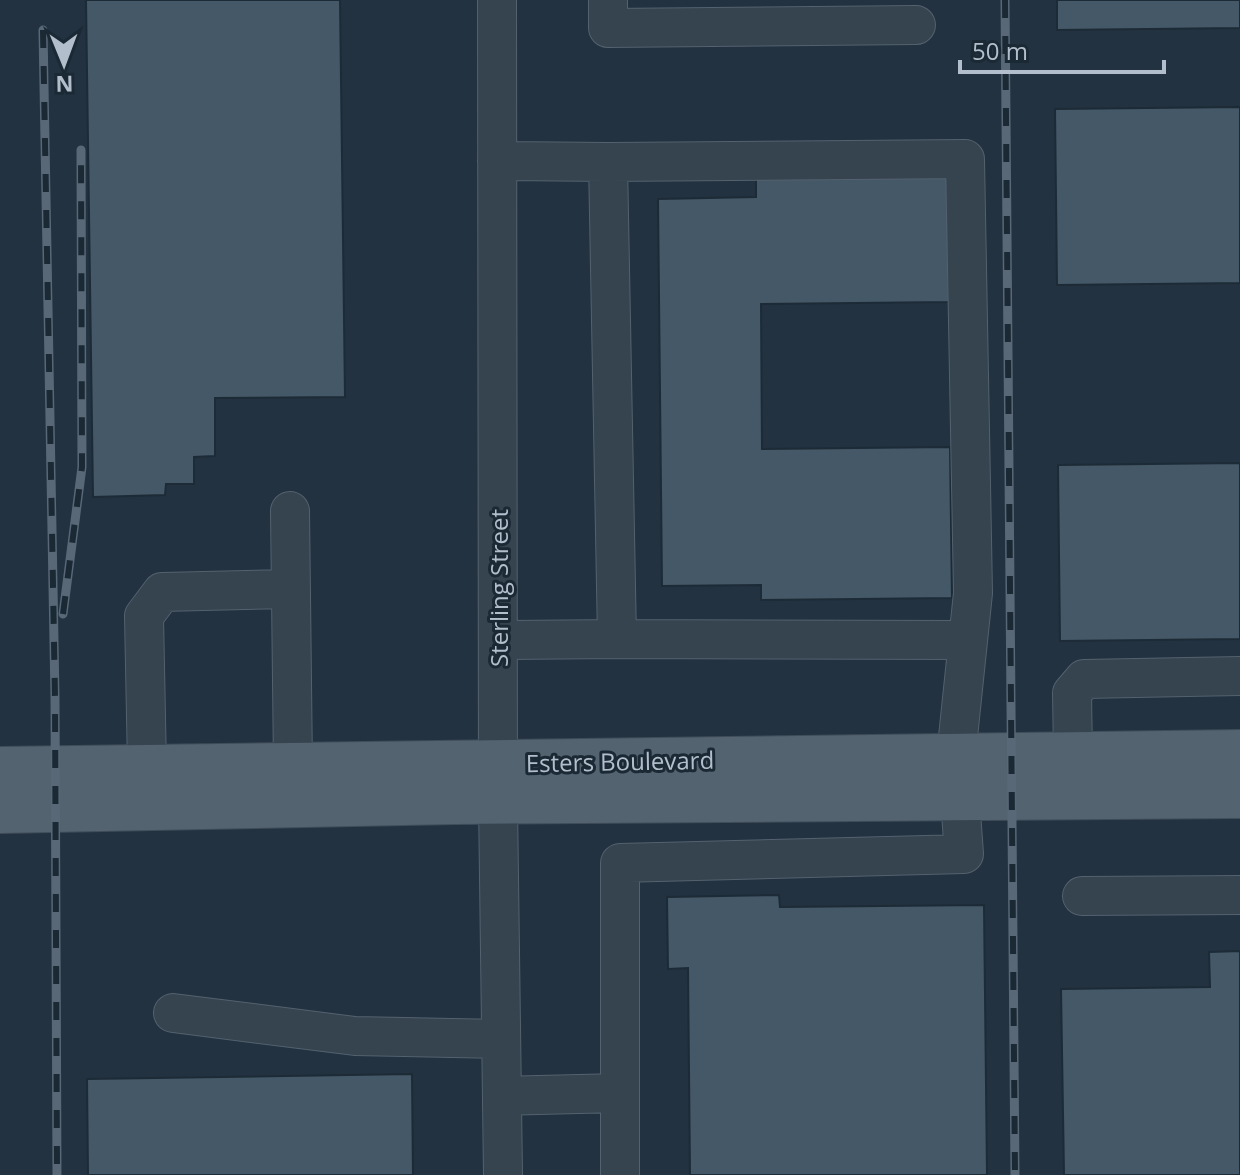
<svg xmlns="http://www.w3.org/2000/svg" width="1240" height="1175" font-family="'Open Sans',sans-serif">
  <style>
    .building { fill: #455867; stroke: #1d2b37; stroke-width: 2 }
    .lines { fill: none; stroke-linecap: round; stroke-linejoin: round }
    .minor-casing { stroke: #54616e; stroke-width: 40 }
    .major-casing { stroke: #3f4d59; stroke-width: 46 }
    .minor { stroke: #364450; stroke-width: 38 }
    .major { stroke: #546370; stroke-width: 44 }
    .rail-casing { stroke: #586877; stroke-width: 9 }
    .rail { stroke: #1b2935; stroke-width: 6; stroke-dasharray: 18; stroke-linecap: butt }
    .labels { text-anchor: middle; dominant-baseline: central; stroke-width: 6; stroke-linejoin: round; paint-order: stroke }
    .street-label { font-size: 24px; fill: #b2becb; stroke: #1b2935 }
  </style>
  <rect width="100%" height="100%" fill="#223240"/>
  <path class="building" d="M86,0h254l5,397 -130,1v58l-21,1v27h-28l-1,11 -72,2z
    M1057,0h183v28l-183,2z
    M1240,107v176l-183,2 -2,-176z
    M948,176l1,126 -188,2 1,145 188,-2 2,151 -191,2v-15l-99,1 -4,-387 98,-2v-19z
    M1240,463v176l-180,2 -2,-176z
    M779,895l1,12 204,-2 3,270h-297l-2,-207 -20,1 -1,-72z
    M1240,951v224h-176l-3,-186 149,-2 -1,-35z
    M412,1074l1,101h-325l-1,-96z"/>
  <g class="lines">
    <g class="minor-casing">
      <path id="minor" d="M497,0l1,803 5,372
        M608,0v28l308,-3
        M497,161l111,1
        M290,511l3,255
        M498,640l119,-1
        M1073,754l-1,-61 12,-14 156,-3
        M956,756l17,-163 -8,-434 -357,3 9,477 351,1
        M147,767l-3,-151 18,-24 129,-3
        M1082,896l158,-1
        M173,1013l182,23 146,3
        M502,1096l118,-3
        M620,1175v-312l344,-9 -4,-55"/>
    </g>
    <g class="major-casing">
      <path id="major" d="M0,769l1240,-17
        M0,811l455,-9 785,-6"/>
    </g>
    <use href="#minor" class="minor"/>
    <use href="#major" class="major"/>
    <g class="rail-casing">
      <path id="rail" d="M1005,0l10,1175
        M43,30l12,667 2,478
        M63,614l19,-147 -1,-317"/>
    </g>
    <use href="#rail" class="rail"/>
  </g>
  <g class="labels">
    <g class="street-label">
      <text transform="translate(498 588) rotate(-90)">Sterling Street</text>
      <text transform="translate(620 761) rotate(-1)">Esters Boulevard</text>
    </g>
  </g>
  <g transform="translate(64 64) rotate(179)" stroke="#1b2935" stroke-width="6" paint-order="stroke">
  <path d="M0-6L14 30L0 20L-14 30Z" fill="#b2becb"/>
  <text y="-12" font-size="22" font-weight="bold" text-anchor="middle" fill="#b2becb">N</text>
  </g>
  <path d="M960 60v12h204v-12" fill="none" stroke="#b2becb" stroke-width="4"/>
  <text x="972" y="60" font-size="24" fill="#b2becb" stroke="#1b2935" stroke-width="6" paint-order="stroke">50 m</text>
</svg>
